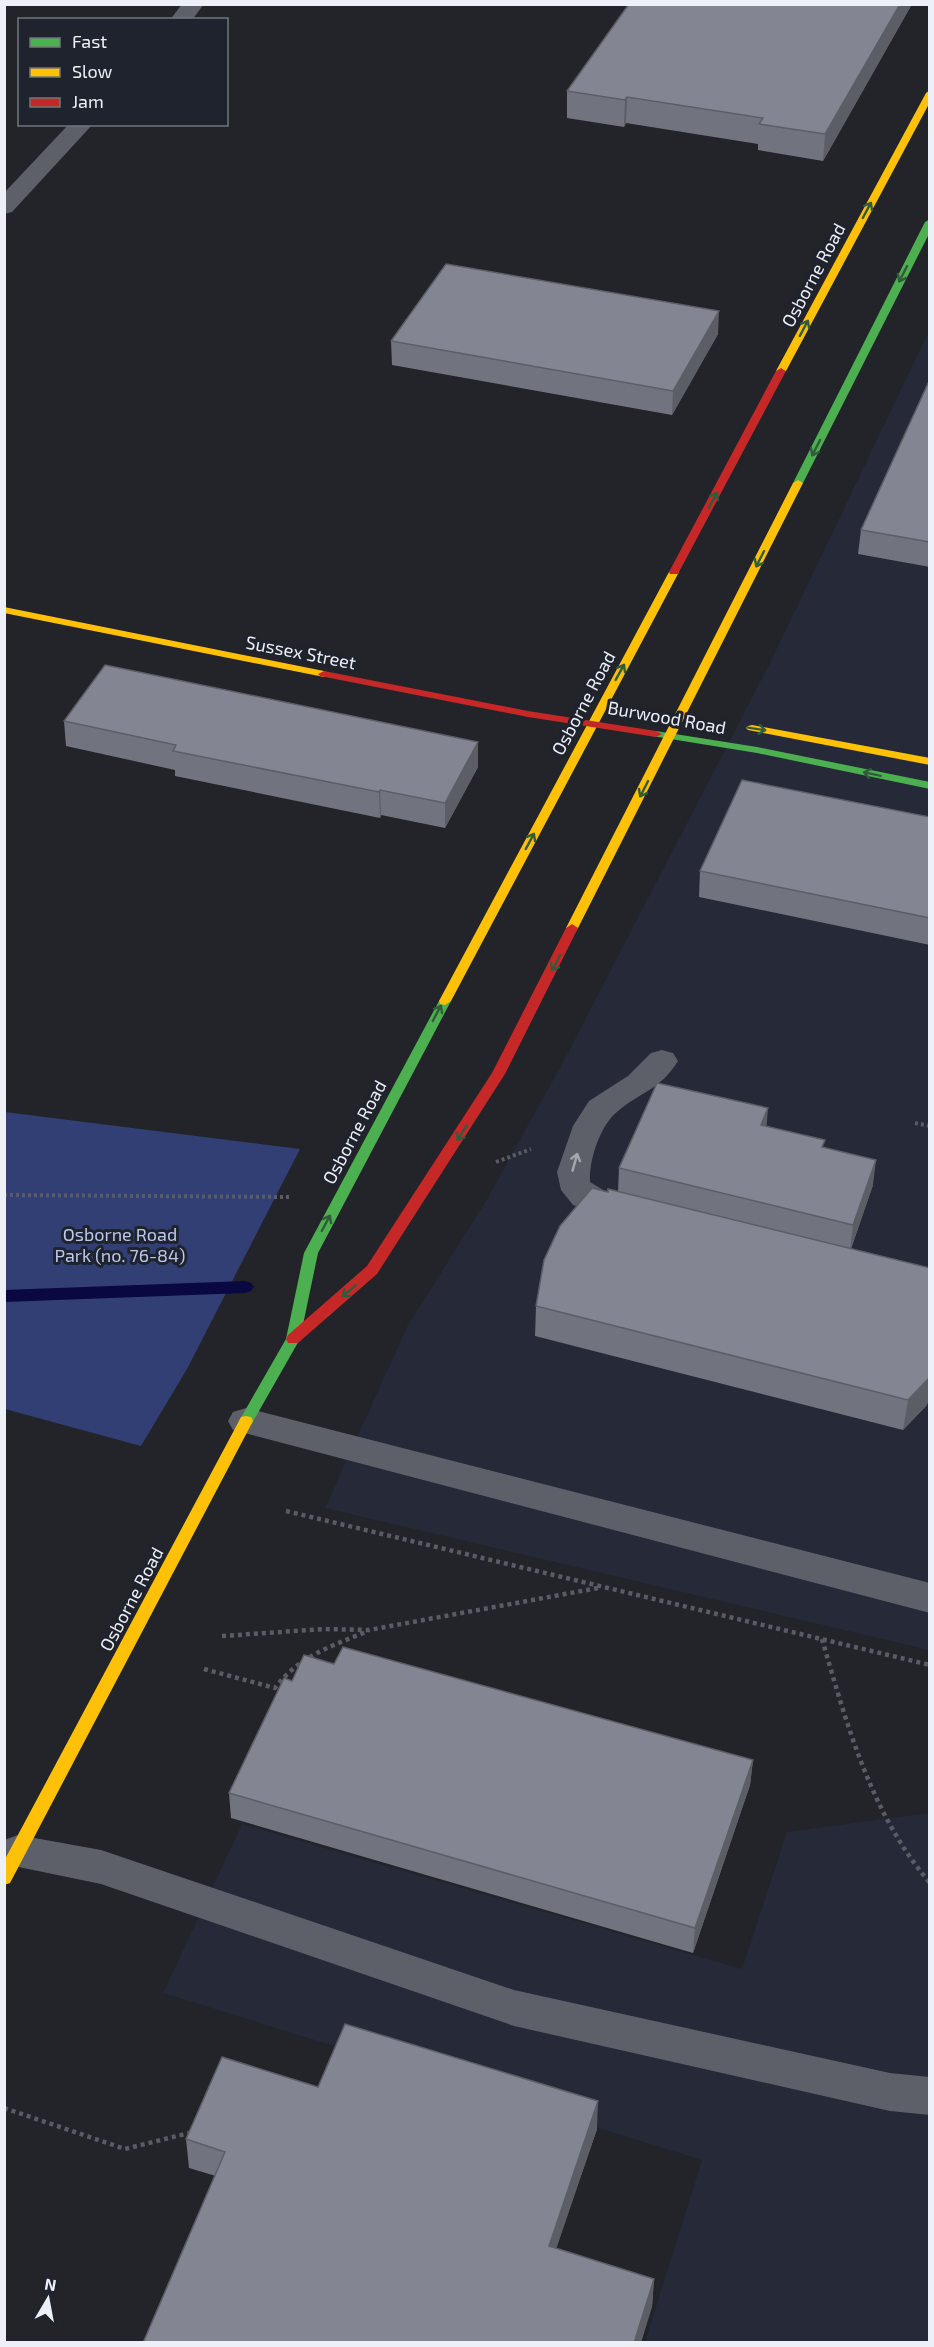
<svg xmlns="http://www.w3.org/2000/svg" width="934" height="2347" font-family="'Exo 2',sans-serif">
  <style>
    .built { fill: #252938 }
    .green { fill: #323f74 }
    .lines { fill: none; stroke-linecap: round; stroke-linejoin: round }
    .stream { fill: #090840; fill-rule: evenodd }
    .path-far1 { stroke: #595c64; stroke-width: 4; stroke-dasharray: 3 3; stroke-linecap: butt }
    .path { stroke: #595c64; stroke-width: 4.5; stroke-dasharray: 4 4; stroke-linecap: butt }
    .lane { fill: #5d6069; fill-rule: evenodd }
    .street { fill: #5d6069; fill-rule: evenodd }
    .fast { fill: #4caf50; fill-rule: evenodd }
    .slow { fill: #ffc107; fill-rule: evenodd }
    .jam { fill: #c62828; fill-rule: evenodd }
    .wall { fill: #71737e }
    .shaded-wall { fill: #5c5e66 }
    .building { fill: #838692; stroke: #5c5e66; stroke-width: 1.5 }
    .oneway { stroke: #315b3b }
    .oneway2 { stroke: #a6a8b0 }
    .labels { text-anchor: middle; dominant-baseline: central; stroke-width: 6; stroke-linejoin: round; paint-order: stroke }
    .street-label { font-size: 18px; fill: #eef0f8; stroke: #1f232d }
    .park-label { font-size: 18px; fill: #bcc8ee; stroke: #1f232d }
  </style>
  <rect width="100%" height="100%" fill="#22242a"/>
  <path class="built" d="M929,331v1319l-604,-142 82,-181 79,-126 76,-137 208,-401z
    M929,1813v529h-284l57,-182 -539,-167 79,-169 500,145 45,-137z"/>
  <path class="green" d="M5,1112l295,37 -113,220 -46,77 -136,-37z"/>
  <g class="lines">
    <path class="stream" d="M245,1281l6,2 3,4 -3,4 -6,2 -241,9v-12z"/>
    <path class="path-far1" d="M915,1123l15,3
      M496,1162l35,-13
      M4,1195l285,2"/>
    <path class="path" d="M286,1511l644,154
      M222,1636l102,-7 45,1 229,-42
      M822,1639c25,86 49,175 108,244
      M204,1669l71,19c23,-31 56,-42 91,-56
      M4,2108l121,41 68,-17"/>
    <path class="lane" d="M662,1050l11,3 5,8c-19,30 -36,30 -60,50 -18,14 -29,49 -28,71l18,11 31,9 5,8 -5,8 -12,4 -54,-17 -12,-15 -4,-18 16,-46 16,-25 39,-25 23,-23z
      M246,1408l684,175v30l-697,-183 -5,-9 5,-9z
      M18,1835l83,15 413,140 376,83 40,4v38l-40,-4 -376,-85 -413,-142 -97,-20v-24z"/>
    <path class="street" d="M182,4h22l-12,16h-22z
      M69,124h24l-81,88 -8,2v-21z"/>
    <path class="fast" d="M930,219v13l-127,251 -5,3 -4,-1 -1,-2 132,-261z
      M656,731l101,16 173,35v7l-173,-36 -105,-17 -2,-2z
      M445,997l6,4 -133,252 -18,86 -49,86h-10l-2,-4 47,-82 18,-86 135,-252z"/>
    <path class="slow" d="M930,90v12l-144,269 -5,3 -4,-1 -1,-2 150,-278z
      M798,480l5,3 -225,445 -2,3h-8l-2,-3 227,-445z
      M674,569l5,3 -228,429 -6,4 -5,-1 -1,-3 230,-429z
      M4,607l320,64 6,3 -6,3 -320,-64z
      M752,725l178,33v7l-182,-35 -2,-2 2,-2z
      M246,1416l5,1 2,4 -243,462 -6,2v-24l235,-440 2,-4z"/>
    <path class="jam" d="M781,368l5,3 -107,201 -1,2h-8l-1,-2 107,-201z
      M324,671l204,40 128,20 6,3 -6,3 -128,-20 -208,-41 -2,-2z
      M572,924l6,4 -73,146 -128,200 -79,69h-10l-2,-4 2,-4 79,-69 125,-193 74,-145z"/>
  </g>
  <path class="wall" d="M629,4h283l-89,157 -65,-11v-6l-132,-21 -2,4 -57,-9v-27z
    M718,334l-46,81 -280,-50 -1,-24z
    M930,379v188l-72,-13 3,-24z
    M64,721l414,46 -33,61 -64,-13 -1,3 -205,-42v-6l-109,-24z
    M930,817v128l-231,-48 1,-26z
    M766,1126l58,22 49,37 -22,64 79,19v131l-4,7 -23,24 -368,-94 1,-30 72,-114h10l1,-24z
    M334,1664l419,96 -3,25 -57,168 -462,-135 -2,-25 63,-112z
    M318,2087l279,42 -41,119 98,31 -2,28 -463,-139 -3,-29z"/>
  <path class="shaded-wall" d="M900,4h12l-89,157 2,-27z
    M627,97l-1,26 -2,4 1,-27z
    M719,311l-1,23 -46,81 1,-24z
    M478,742v25l-33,61v-25z
    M380,790l1,25 -1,3 -1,-26z
    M768,1108l-2,26 -5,-9z
    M876,1160l-3,25 -23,66 3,-26z
    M930,1377v22l-4,7 -23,24 5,-30z
    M753,1760l-3,25 -57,168 2,-25z
    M598,2101l-1,28 -49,144 1,-27z
    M654,2279l-2,28 -11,36h-7z"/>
  <path class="building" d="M629,4h271l-75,130 -66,-10 4,-6 -136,-21 -2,3 -58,-9z
    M446,264l273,47 -46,80 -282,-50z
    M930,379v163l-69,-12z
    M105,665l373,77 -33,61 -65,-13 -1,2 -206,-41 3,-6 -112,-24z
    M742,780l188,37v101l-230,-47z
    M657,1083l111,25 -7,17 64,15 -3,7 54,13 -23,65 -234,-57z
    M592,1188l16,4v-3l322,79v109l-22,23 -372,-94 8,-46 16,-34z
    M343,1647l410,113 -58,168 -466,-135 55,-115 8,3 12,-26 30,9z
    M345,2024l253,77 -49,145 105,33 -20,64h-491l82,-191 -39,-13 36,-82 96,30z"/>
  <defs><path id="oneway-shaft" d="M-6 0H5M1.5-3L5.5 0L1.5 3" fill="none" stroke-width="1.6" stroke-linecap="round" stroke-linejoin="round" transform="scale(1.5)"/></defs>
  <g class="oneway">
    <use href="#oneway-shaft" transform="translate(867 210) rotate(-62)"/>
    <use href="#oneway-shaft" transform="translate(903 274) rotate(117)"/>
    <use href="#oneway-shaft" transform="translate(804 328) rotate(-62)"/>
    <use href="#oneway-shaft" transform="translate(816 448) rotate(117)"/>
    <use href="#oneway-shaft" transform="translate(713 500) rotate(-62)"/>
    <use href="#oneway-shaft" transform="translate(760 559) rotate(117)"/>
    <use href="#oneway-shaft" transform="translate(620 672) rotate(-61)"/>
    <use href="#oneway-shaft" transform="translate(757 729) rotate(9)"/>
    <use href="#oneway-shaft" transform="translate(872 774) rotate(-168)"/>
    <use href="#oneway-shaft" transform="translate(644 789) rotate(117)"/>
    <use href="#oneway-shaft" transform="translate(530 841) rotate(-62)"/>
    <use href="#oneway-shaft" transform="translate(556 963) rotate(117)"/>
    <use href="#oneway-shaft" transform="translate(437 1013) rotate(-62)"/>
    <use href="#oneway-shaft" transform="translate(462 1133) rotate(122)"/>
    <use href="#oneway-shaft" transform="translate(326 1223) rotate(-62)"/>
    <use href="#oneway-shaft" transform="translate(349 1291) rotate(139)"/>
  </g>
  <use class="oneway2" href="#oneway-shaft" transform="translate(575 1162) rotate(-74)"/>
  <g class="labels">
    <g class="street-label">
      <text transform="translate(813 275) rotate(-62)">Osborne Road</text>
      <text transform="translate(301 652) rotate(11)">Sussex Street</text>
      <text transform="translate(583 703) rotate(-62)">Osborne Road</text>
      <text transform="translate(667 717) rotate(10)">Burwood Road</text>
      <text transform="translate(354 1132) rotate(-62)">Osborne Road</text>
      <text transform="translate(131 1599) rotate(-62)">Osborne Road</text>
    </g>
    <g class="park-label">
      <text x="120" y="1234">Osborne Road<tspan x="120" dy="21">Park (no. 76-84)</tspan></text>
    </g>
  </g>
  <rect width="934" height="2347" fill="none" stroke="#eef0f8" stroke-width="12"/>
  <rect x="18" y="18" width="210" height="108" fill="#1f232d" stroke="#72757e" stroke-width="1.5"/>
  <rect x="30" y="38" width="30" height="9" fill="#4caf50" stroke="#72757e" stroke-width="1.5"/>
  <text x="72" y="48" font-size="18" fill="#eef0f8">Fast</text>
  <rect x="30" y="68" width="30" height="9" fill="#ffc107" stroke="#72757e" stroke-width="1.5"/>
  <text x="72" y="78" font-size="18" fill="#eef0f8">Slow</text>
  <rect x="30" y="98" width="30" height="9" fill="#c62828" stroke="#72757e" stroke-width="1.5"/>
  <text x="72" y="108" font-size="18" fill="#eef0f8">Jam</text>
  <g transform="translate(48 2299) rotate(10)" stroke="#1f232d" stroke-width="4.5" paint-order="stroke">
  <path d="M0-4.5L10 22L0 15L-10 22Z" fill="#eef0f8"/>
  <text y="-9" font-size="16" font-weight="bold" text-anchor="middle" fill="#eef0f8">N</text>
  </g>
</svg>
